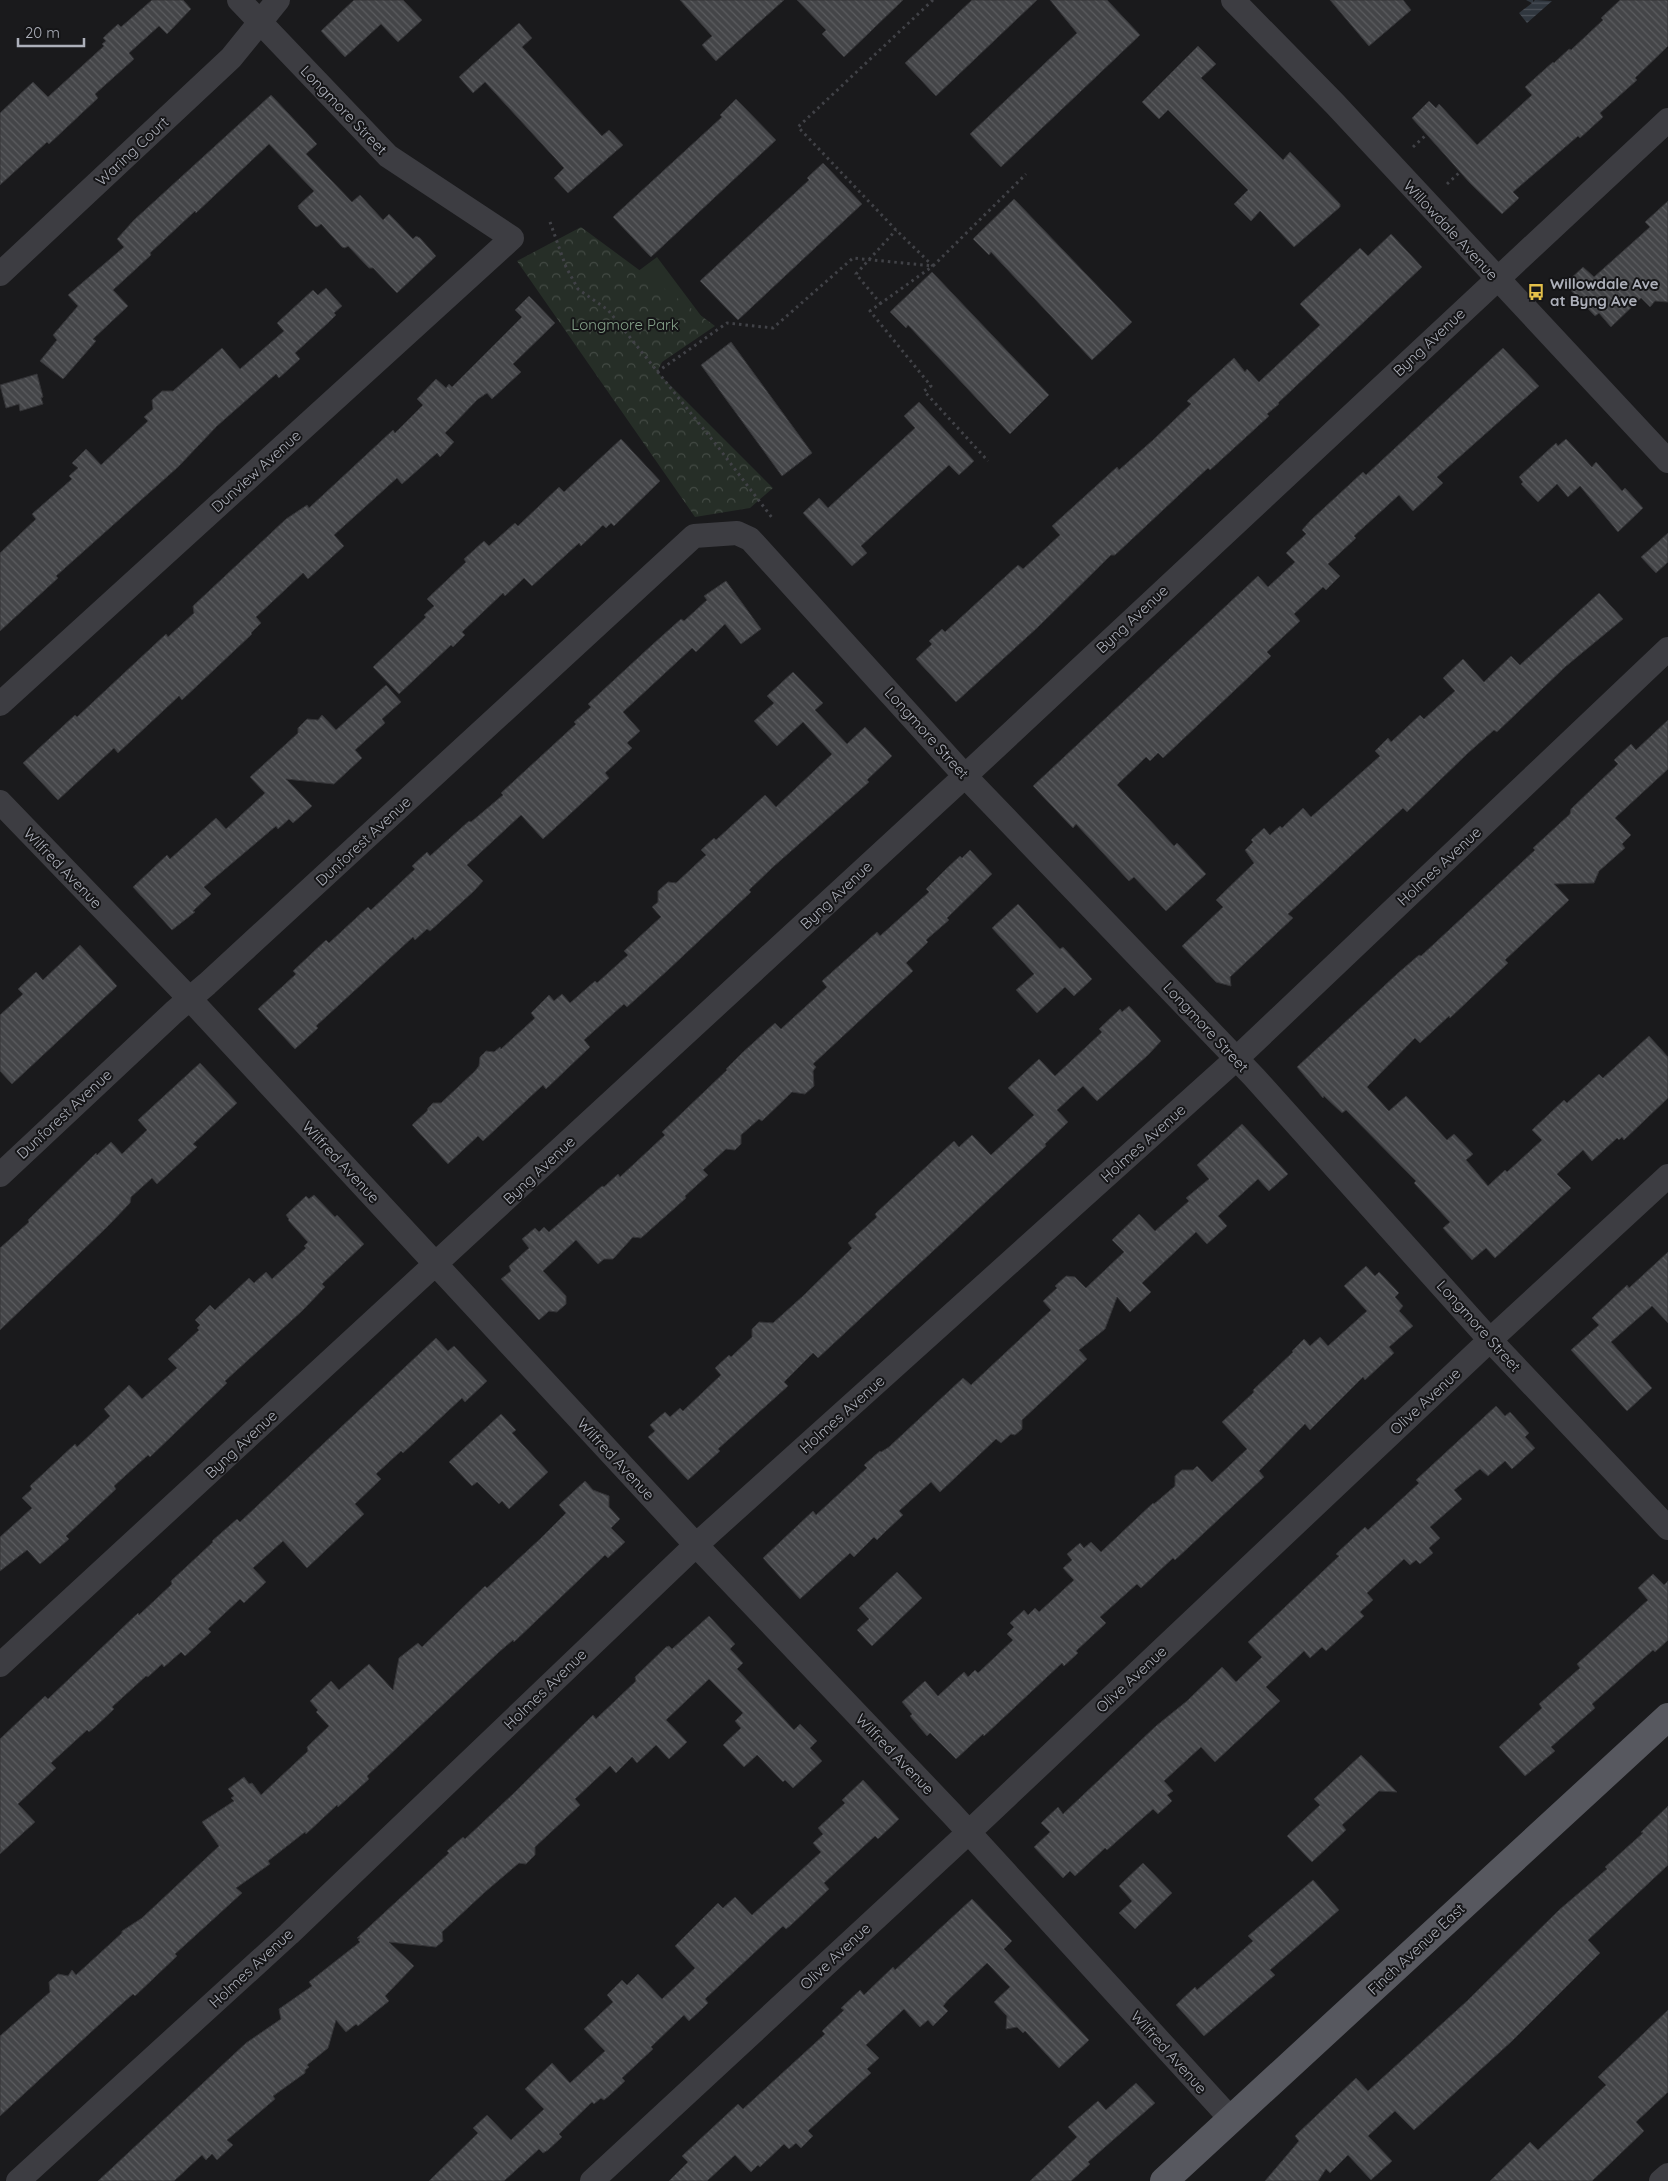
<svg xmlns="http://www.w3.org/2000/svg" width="1668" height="2181" font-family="Quicksand,sans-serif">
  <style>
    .grass { fill: #262e27 }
    .forest { fill: url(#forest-crowns) }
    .water { fill: url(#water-rules) }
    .building { fill: url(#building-back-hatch); stroke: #343437 }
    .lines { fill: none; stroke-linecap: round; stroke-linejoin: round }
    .path { stroke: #414247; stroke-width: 3; stroke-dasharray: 2.5 4; stroke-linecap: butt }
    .minor { stroke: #3d3d42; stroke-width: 24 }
    .major { stroke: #57585f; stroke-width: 28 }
    .labels { text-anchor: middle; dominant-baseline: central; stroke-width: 4; stroke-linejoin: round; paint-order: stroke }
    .street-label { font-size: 15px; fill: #adb0ba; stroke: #151517 }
    .poi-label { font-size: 15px; font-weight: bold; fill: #adb0ba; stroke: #151517; text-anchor: start }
    .park-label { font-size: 15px; fill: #86a38b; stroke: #151517 }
  </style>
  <defs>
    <pattern id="forest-crowns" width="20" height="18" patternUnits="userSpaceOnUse" patternTransform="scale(1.25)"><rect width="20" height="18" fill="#262e27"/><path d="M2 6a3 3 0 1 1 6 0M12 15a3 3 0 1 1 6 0" fill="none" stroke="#434a44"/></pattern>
    <pattern id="water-rules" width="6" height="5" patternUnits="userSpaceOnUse" patternTransform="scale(1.25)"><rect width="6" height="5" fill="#30373f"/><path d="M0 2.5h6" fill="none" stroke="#4b5159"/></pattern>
    <pattern id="building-back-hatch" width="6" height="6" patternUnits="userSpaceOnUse" patternTransform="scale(1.25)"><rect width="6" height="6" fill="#444548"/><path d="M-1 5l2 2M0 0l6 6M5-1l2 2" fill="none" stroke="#5c5d60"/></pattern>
  </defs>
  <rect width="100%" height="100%" fill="#1a1a1c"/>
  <path class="grass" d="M657,257l51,68 -94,-36z"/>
  <path class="forest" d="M581,227l134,99 -53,36 -5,10 116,116 -23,20 -55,9 -178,-256z"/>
  <path class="water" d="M1526,0h7v2l2,-2 17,1 -25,22 -8,-10 13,-10z"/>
  <path class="building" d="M152,0h31l8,9 -24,25 -8,-8 -30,27 5,6 -39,35 3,4 -49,46 -2,-2 -47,43v-72l33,-31 15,15 56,-51 -2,-2 4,-3 -3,-3 15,-14 3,3z
    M354,0h49l19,20 -24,22 -17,-18 -36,33 -24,-26z
    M680,0h104l-68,61 -14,-16 10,-9z
    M797,0h106l-59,57 -22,-23 4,-4z
    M972,0h65l-101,96 -31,-33z
    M1050,0h57l33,35 -139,132 -31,-33 107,-101z
    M1330,0h73l8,10 -42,36z
    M1620,0h48v46l-33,32 2,2 -37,33 3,4 -23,21 -2,-2 -65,56 6,6 -17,16 -32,-31 -58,-65 17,-17 7,7 3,-4 38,41 55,-50 -7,-8 28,-25 1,1 15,-14 2,1 32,-30 -2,-2z
    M519,23l13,15 -10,9 80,89 7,-6 14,15 -55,48 -14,-15 10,-10 -79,-86 -12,11 -14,-16z
    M1198,46l18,18 -15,14 82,82 7,-8 50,52v3l-46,40 -34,-36 -9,10 -17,-17 14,-14 -80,-80 -9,9 -17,-17z
    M271,95l46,49 -11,10 46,48 8,-7 23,25 6,-6 24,25 3,-3 4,2 16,18 -39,37 -3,-3 -21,-22h-4l-21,-22 -3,2 -3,-1 -21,-23 -4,3 -2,-1 -16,-17 -1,-3 16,-15 -45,-47 -73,69 -1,-2 -45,42 1,2 -38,35 15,16 -35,33 3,2 -33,38 -23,-18 17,-21 -4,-5 25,-29 -10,-11 56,-48 -7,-8 17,-19z
    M736,99l40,41 -125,117 -38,-40 109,-100 -2,-2z
    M823,163l39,41 -124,116 -38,-39 109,-101 -2,-2z
    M1014,199l118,123 -40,38 -101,-108 -2,3 -16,-16z
    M1668,201v101l-13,-1 -5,6 -9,-9 -30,29 -12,-14 -4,3 -30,-32 18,-17 11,10 56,-50 -5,-5z
    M1391,234l31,33 -144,136 1,1 -12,10 2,2 -59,54 -2,-2 -13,12 -80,75h-4l-73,72 -82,75 -40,-43 16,-15 -3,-3 13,-12 3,3 73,-67 5,4 37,-34 -8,-9 65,-59 2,3 34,-30 38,-36 -4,-3 47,-43 11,14 2,-3 12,13 61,-57 -20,-21 60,-56 8,8z
    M932,272l117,123 -39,39 -102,-109 -2,3 -16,-16z
    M326,288l16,18 -8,7 2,2 -7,7 -34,31 5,6 -21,19 -3,-4 -59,52 -39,41 -122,109 2,2 -58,53v-78l36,-34 -4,-5 40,-35 -3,-3 9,-8 -6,-5 14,-14 15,16 47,-44 -4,-4 9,-8 -1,-9 10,-9h11l49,-43 18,21 44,-38 -7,-8 36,-33 5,5z
    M529,296l26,27 -42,41 8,8 -29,27 -5,-6 -9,6 -33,34 9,9 -14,15 -3,-4 -35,31 -5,-6 -63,57 10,11 -36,33 -5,-6 -47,44 5,6 -10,10 1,1 -70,66 -3,-4 -61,57 -4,-5 -56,52 -35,-37 52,-48 2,2 89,-83 2,3 26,-24 -1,-7 93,-87 21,-14 2,3 84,-78 2,3 28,-28 -6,-6 19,-20 10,9 3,-4 3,3 70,-70 -7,-7z
    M731,342l81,111 -30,23 -81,-111z
    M1503,348l36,38 -102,91 6,6 -30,28 -14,-16 -45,41 2,2 -28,26 12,12 -14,14 -3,-3 -29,27 6,7 -33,31 4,4 -108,102 -5,-5 -8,8 -4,-4 -29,28 57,61 3,-3 29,31 -40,37 -32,-34 -5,4 -53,-57 -3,4 -40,-42 225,-210 10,11 27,-25 -9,-9 20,-19 -4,-4 9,-10 52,-48 3,3z
    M37,374l6,23 -2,1 2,6 -23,7 -1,-7 -13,4 -6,-23z
    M919,402l55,59 -15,14 -10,-10 -88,81 6,7 -15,13 -49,-53 16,-15 9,10 87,-80 -11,-12z
    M621,439l39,42 -46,45 -3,-3 -5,5 -3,-3 -22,21 -2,-3 -47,43 -8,-8 -19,18 -2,-3 -41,39 3,3 -12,12 -2,-2 -52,49 -26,-27 53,-50 -2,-2 10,-9 -7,-7 39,-37 -2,-3 20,-18 5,5 26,-23 3,3 41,-39 5,5z
    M1566,439l26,28 4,-5 26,29 3,-3 18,20 -25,24 -38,-46 -12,11 -11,-13 -19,18 -17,-18 2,-2 -4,-5 37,-34 2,3z
    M1668,533v29l-12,11 -15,-16z
    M726,581l35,48 -20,15 -16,-20 -29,28 -4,-4 -69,64 17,19 -13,12 5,5 -27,25 4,5 -66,61 -22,-24 -54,50 16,16 -9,10 -44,40 -3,-2 -12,11 -2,-3 -97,89 2,2 -23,21 -37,-40 38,-35 -3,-3 33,-31 3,3 39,-36 3,3 44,-41 -3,-3 15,-14 3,4 39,-35 2,1 32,-27 -2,-2 75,-69 -2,-2 17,-15 -3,-3 64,-59 29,-26 3,2 23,-21 -3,-4z
    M1599,593l24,26 -58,48 -68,65 -3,-2 -26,23 -61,59 -4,-4 -115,106 5,4 -63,59 1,9 -15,-4 -34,-36 41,-39 -7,-7 38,-37 -9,-13 8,-8 -2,-2 13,-12 6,7 10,-9 2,2 21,-20 8,9 69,-61 -5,-5 13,-13 3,4 29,-27 4,4 31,-28 -12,-13 20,-19 21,23 27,-26 9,9z
    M793,672l30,31 -8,7 32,34 18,-17 27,29 -25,24 2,2 -96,85 -24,23 2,2 -83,78 -41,37 -3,-3 -40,36 6,7 -44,42 -3,-4 -60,56 -5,-5 -30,28 -36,-39 15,-14 1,-3 5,-5h8l34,-32 4,-5 1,-9 6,-6 8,1 6,-5 1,2 34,-31 -4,-5 18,-18 5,6 8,-7 8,9 25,-22 2,2 31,-28 -4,-4 37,-34 -9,-10 6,-5v-11l10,-9 8,1 30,-28 -5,-5 13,-12 2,2 49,-45 11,12 56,-53 -29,-32 -26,24 -23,-25 20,-18 -7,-7z
    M386,685l15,17 -19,17 3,4 -30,27 7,8 -28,26 -48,-5 26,27 -19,17 -4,-4 -11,10 -2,-3 -72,61 7,7 -18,17 2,1 -23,18 -39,-43 34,-32 3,4 46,-41 10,11 39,-36 -15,-16 48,-44v-5l9,-9 11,1 4,-5 14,15z
    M1668,720v49l-53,49 16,17 -9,9 3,4 -26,23 -5,12 -40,1 15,16 -64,60 3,3 -58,55 -1,-2 -29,27 -5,-5 -48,49 22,24 17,-15 41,44 7,-6 19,20 -7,6 22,26 17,-16 2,2 35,-32 -10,-10 32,-30 3,3 32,-29 4,4 46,-42 19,21v41l-44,42 -2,-3 -3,3 -2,-2 -25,23 -9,-11 -26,24 14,14 -76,70 -9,-10 -14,12 -29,-32 7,-6 -36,-39 2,-2 -70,-71 -4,3 -18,-17 -1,2 -26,-31 100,-93 22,-19 2,1 114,-106 -2,-2 37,-34 1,-5 47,-45 -4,-4 17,-16 5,6z
    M970,850l22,24 -45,44 2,2 -23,20 2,2 -22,21 7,8 -100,93 3,3 -3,4 1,15 -9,8 -13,-2 -30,29 -3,-2 -18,16v9l-6,6 -9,-1 -23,21 5,5 -23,21 1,2 -45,40 -8,-1 -20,22h-9l-6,5 -22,-24 -33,31 23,25v8l-9,8 -8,-1 -10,9 -38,-41 10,-8 -2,-5 20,-18 -7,-9 13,-11 4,4 5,-5 5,5 53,-46 2,1 14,-13 2,3 45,-42 -3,-3 65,-62 -1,-1 16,-16 33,-30 6,6 46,-42 -5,-6 55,-49 3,4 49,-44 -3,-3 19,-19 15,-14 2,2z
    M1018,904l42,45 3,-2 29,32 -18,17 -9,-9 -28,26 -21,-23 18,-16 -42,-46z
    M80,945l37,41 -105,98 -12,-13v-56l23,-21 -5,-5 18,-17 7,8z
    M1129,1006l32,35 -13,14 -51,46 -14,-15 -26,24 11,12 -23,22 1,2 -228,212 -5,-5 -29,29 4,4 -70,63 2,2 -32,29 -40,-43 7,-6 -5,-6 15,-13 5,5 10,-9 3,3 38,-36 -6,-7 14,-13 2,2 21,-20v-8l7,-7 14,1 30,-27 49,-48 -4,-5 29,-26 -2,-3 79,-73 5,6 13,-12 19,20 43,-40 -26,-27 31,-29 16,17 47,-44 -3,-3 21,-20 2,3z
    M200,1063l37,40 -44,41 4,3 -40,37 -5,-6 -21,19 -1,6 -23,24 -107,103v-82l29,-26 -1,-2 68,-67 1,2 14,-13 11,12 25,-24 -9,-10z
    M1242,1124l46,50 -19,17 -11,-12 -40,37 9,10 -20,18 -11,-12 -54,51 9,9 -21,20 -13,-15 -12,32 -26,21 8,9 -65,61v9l-7,6 -4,-1 -10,9 -5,-4 -56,53 -9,-10 -32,29 4,4 -18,17 -8,8 -3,-3 -20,20 -4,-4 -50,46 -37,-41 50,-47 3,4 51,-47 -3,-3 16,-14 1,1 8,-5 74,-69 8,7 80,-75 -8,-9 14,-13 -2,-2 11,-10 9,1 11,11 38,-36 -12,-12 27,-26 16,17 34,-30 -3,-3 23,-19 -12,-14z
    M314,1195l21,22 2,-2 27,29 -42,40 3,3 -23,24 -77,70 2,2 -77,74 -2,-2 -34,31 2,3 -50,47 3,3 -23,20 -6,5 -13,-14 -27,21v-34l32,-29 -10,-10 10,-9 -2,-3 45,-42 2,3 33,-31 -6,-7 25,-24 13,14 35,-31 -9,-9 31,-29 -2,-2 3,-3 -5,-5 15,-15 5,5 34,-32 5,5 12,-11 6,7 34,-31 -2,-2 4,-4 -20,-22 1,-1 -3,-4 20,-19 3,3z
    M1668,1252v71l-16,-17 -41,36 41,46 -25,23 -56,-61 28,-25 -7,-7 35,-33 2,3z
    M1366,1266l9,10 4,-4 20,21 -4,4 8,9 -4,5 14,15 -24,21 5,6 -29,27 -2,-3 -53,53 -5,-6 -46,47 5,6 -89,83 -2,-2 -32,30 -4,-4 -37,33 6,6 -30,28 2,2 -14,13 -2,-3 -78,73 -1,-2 -27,25 -26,-26 -3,3 -17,-20 2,-2 -10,-12 23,-21 13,15 26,-24 4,5 7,-7 3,3 35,-33 -6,-6 7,-7 -4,-4 14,-13 4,5 7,-7 4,4 35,-32 -11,-12 9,-8 -5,-6 13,-11 4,5 7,-6 10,10 52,-49 1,1 21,-18v-10l7,-6h11l4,-4 15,16 35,-33 -25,-27 32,-30 -1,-2 40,-38 -1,-1 12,-12 6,7 10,-9 8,9 39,-35 -23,-25z
    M436,1338l12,13 6,-5 33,35 -22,21 -3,-4 -59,55 -2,-2 -25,23 5,5 -26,25 9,10 -57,54 -24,-27 -30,27 13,14 -22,21 -4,-4 -32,30 3,3 -26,24 -4,-4 -17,15 -2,-3 -14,13 -2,-1 -34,31 2,2 -20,19 -5,4 -2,-2 -36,33 5,5 -38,36 17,18 -35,32v-115l45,-43 3,3 90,-86 1,2 33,-31 -1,-3 42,-39 -1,-1 25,-22 3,3z
    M1496,1406l9,10 5,-4 19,21 -4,4 10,11 -23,21 -7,-8 -17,15 -8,-7 -26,21 8,9 -32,28 10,11 -11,10 4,5 -13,11 -4,-4 -6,5 -6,-6 -37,34 6,7 -13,12 4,4 -38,35 -4,-4 -12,11 -6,-7 -38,36 14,14 -65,61 -14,-15 -37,34 9,10 -6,4 5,6 -14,13 -5,-5 -46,41 -2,-2 -30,28 -5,-5 -7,7 -29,-31 16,-15 -9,-9 17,-16 5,7 93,-88 31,-25 35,-34 14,15 26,-25 -14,-15 91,-86 -3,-2 29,-27 3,3 51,-47 -3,-3z
    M501,1414l15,16 -4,3 36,39 -39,37 -7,-8 -3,3 -22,-22 -5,4 -23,-24z
    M585,1481l8,9 16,6v11l11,12 -9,9 14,14 -17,16 -3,-3 -91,87 -1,-2 -14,12 -132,124 2,3 -31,28 -1,-2 -31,29 -1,-2 -37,29 2,3 -34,24 6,5 -67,61 2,2 -42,40 -2,-2 -18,16 -115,106v-80l50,-44 -1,-10 9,-8 10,2 4,-6 4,5 46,-42v-2l20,-13 77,-72 -17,-24 32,-21 -3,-3 3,-2 -6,-7 16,-12 5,7 3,-1 9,12 47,-44 -1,-4 22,-21 -13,-14 2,-2 -8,-9 21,-20 8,9 30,-26 24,26 6,-32 19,-15 4,4 63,-61 2,2 53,-49 26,-26 -7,-8z
    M897,1572l25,26 -50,48 -15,-16 12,-11 -10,-11z
    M1653,1574l11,11 4,-4v59l-13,12 -2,-2 -61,54 3,4 -44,39 4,4 -30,25 -26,-29 43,-39 -3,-4 41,-36 -3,-4 71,-64 -10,-12z
    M709,1616l26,28 -5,5 13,14 -6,6 57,61 6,-6 17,17 -7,7 12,13 -29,27 -8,-8 -2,2 -26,-27 -13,12 -21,-22 18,-17 -6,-7 8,-8 -34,-34 -43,41 21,22 -18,17 -13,-14 -19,18 -5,-6 -16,16 -6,-7 -35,33 5,6 -45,42v8l-9,9 -7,-1 -34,29 -43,40 1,9 -7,6 -47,-5 25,24 -29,30 4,5 -31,25 -2,-2 -10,8 -10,-12 -8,28 -21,17 2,2 -4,3v3l-32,23 2,3 -48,41 6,5 -16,15 -5,-6 -6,6 -4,-5 -28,26h-76l148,-138 35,-24 -2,-10 33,-23 -3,-4 51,-40 -2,-2 2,-2h-3l92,-85 -2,-2 16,-14 2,2 49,-46 79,-78 3,4 40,-38 -1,-4 31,-30 3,-1 3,3z
    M1361,1755l36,37 -18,-1 -37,34 4,5 -34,32 -25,-26 33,-31 -6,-6z
    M863,1780l36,39 -21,20 -3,-3 -51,47 5,6 -38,36 -5,4 -3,-3 -78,73 3,4 -5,5 -14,13 -5,-6 -33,32 2,2 -31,29 3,3 -15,14 -6,5 -3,-2 -7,6 -2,-2 -33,32 3,3 -14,13 -5,3 -4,-4 -35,32h-75l49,-48 -5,-5 14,-13 24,25 33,-31 -19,-20 27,-26 18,20 35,-32 -21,-22 29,-27 -6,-7 15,-15 5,5 11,-11 24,25 33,-31 -20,-22 43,-43 5,5 12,-11 17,18 69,-63 -8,-9 10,-9 -5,-6 27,-25 -3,-3z
    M1668,1806v59l-80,75 12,13 -88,88 -98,89 -19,-19 -27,25 24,25 -21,19 -23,-25 -18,18 -4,-4 -8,12h-53l34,-40 -4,-5 61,-58 12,13 99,-90 92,-91 48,-41 -2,-2 38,-34 -2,-1z
    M1143,1863l29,30 -37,36 -16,-16 13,-12 -13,-15z
    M1313,1880l26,30 -69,60 5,5 -71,61 -28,-31 19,-18 2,3 56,-49 -5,-5z
    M972,1899l40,42 -8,8 85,91 -30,28 -34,-37 -2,2 -6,-6 -11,2 1,-13 -13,-14 16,-15 -23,-24 -39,37 -5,6 5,5 -15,15 -5,-6 -8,7 -16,-18 -38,36 13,13 -12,11 4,4 -63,58 5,5 -12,12 -5,-5 -7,6 -5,-5 -24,23 -2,-2 -7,7 -16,-17 -28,26h-38l19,-19 -6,-6 56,-52 5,5 82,-75 -3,-3 22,-21 -3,-2 19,-18 4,5 29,-28 2,3z
    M1668,2010v82l-32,30 8,9 -52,50h-102l40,-39 8,8 45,-43 23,-22 -8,-8z
    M1136,2083l19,20 -67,59 2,2 -19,17h-41l47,-44 -9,-10 30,-26 8,9z"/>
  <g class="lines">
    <path class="path" d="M933,0l-135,127 98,103 37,36 -63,45 61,75 -7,5 64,70
      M1413,147l13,-12
      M1447,184l13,-12
      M550,222l16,45 12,22 30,21 110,137 55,72
      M881,304l-25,-30 40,-44
      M657,372l70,-49 46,5 80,-70 80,8 93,-92"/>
    <path class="minor" d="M1233,0l102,104 333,357
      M0,274l231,-216 47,-58
      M0,704l512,-466 -124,-82 -149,-156
      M0,802l190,197 506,546 257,270 277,303
      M0,1175l174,-163 33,-28 487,-448 43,-3 13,6 215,237 289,301 236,263 178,188
      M0,1665l965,-889 703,-656
      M18,2181l271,-247 407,-389 540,-486 432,-410
      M592,2181l377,-349 521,-492 178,-164
      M1661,2181l7,-6"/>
    <path class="major" d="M1164,2181l504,-464"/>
  </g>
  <defs>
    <g id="bus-bare" transform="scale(1.35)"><path d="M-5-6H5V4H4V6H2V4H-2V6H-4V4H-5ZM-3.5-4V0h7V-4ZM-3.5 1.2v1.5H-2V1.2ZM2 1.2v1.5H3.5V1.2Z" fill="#e4c04a" stroke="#151517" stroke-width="2.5" paint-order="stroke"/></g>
  </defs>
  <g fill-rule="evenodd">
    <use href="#bus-bare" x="1536" y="292"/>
  </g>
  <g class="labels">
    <g class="street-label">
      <text transform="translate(344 110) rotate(46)">Longmore Street</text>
      <text transform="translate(132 151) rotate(-43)">Waring Court</text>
      <text transform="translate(1451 230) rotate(47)">Willowdale Avenue</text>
      <text transform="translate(1429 342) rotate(-43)">Byng Avenue</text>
      <text transform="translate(256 471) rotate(-42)">Dunview Avenue</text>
      <text transform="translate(1132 619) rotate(-43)">Byng Avenue</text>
      <text transform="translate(927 733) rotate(48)">Longmore Street</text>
      <text transform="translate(363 841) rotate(-43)">Dunforest Avenue</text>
      <text transform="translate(1439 866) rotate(-43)">Holmes Avenue</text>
      <text transform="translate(63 868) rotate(46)">Wilfred Avenue</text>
      <text transform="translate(836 895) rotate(-43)">Byng Avenue</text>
      <text transform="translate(1206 1027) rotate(47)">Longmore Street</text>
      <text transform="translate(64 1114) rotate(-43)">Dunforest Avenue</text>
      <text transform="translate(1143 1143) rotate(-42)">Holmes Avenue</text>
      <text transform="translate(341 1162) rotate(47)">Wilfred Avenue</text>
      <text transform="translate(539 1170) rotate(-43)">Byng Avenue</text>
      <text transform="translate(1479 1326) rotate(48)">Longmore Street</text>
      <text transform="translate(1425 1401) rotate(-43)">Olive Avenue</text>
      <text transform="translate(842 1414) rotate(-42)">Holmes Avenue</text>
      <text transform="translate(241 1444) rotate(-43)">Byng Avenue</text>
      <text transform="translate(616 1459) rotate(47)">Wilfred Avenue</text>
      <text transform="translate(1131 1679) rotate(-43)">Olive Avenue</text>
      <text transform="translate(545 1689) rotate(-44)">Holmes Avenue</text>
      <text transform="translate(895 1754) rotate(46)">Wilfred Avenue</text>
      <text transform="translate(1416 1949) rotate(-43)">Finch Avenue East</text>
      <text transform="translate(835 1956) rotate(-43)">Olive Avenue</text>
      <text transform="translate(251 1968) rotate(-43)">Holmes Avenue</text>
      <text transform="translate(1169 2052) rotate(48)">Wilfred Avenue</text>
    </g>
    <g class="poi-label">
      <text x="1550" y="283">Willowdale Ave<tspan x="1550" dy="17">at Byng Ave</tspan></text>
    </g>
    <g class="park-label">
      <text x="625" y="324">Longmore Park</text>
    </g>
  </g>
  <path d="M18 38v8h66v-8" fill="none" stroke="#adb0ba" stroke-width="2.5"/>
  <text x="25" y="38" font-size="15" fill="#adb0ba" stroke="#151517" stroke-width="4" paint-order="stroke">20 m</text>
</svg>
